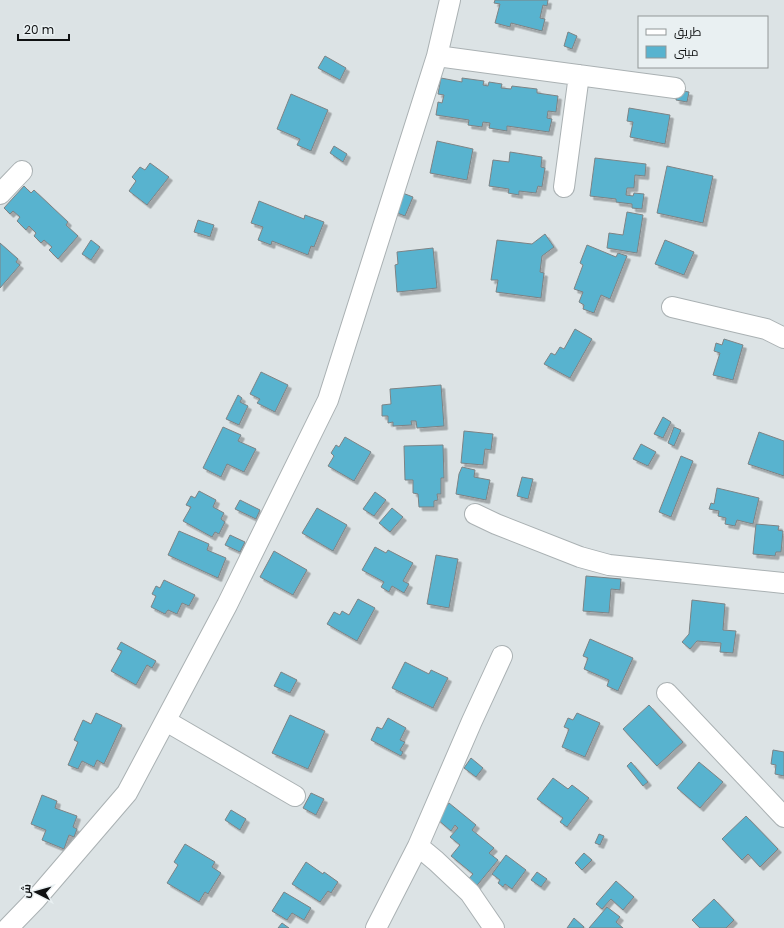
<svg xmlns="http://www.w3.org/2000/svg" width="784" height="928" font-family="Poppins,Cairo,sans-serif">
  <style>
    .building { fill: #58b3cf; stroke: #7d8385; filter: url(#shadow) }
    .lines { fill: none; stroke-linecap: round; stroke-linejoin: round }
    .street-casing { stroke: #aab1b3; stroke-width: 22 }
    .street { stroke: #fff; stroke-width: 20 }
  </style>
  <defs>
    <filter id="shadow"><feDropShadow dx="3.5" dy="3.5" stdDeviation="0" flood-color="#0004"/></filter>
  </defs>
  <rect width="100%" height="100%" fill="#dce3e5"/>
  <path class="building" d="M495,0h53l-1,6 -4,-1 -3,13 5,1 -3,12 -31,-8 -1,4 -15,-4 5,-19 -6,-1z
    M568,32l9,4 -5,13 -8,-3z
    M325,56l21,12 -6,12 -22,-12z
    M441,78l21,4v-4l22,3 -1,4 5,1 1,-4 13,2 -1,4 10,1 1,-3 25,3v4l21,3 -2,16 -8,-1 -1,7 5,1 -3,13 -42,-6v5l-18,-3 1,-5 -7,-1 -1,5 -14,-2 1,-5 -33,-5 2,-13 4,1 2,-8 -6,-1z
    M677,90l12,2 -2,10 -11,-2z
    M291,94l37,16 -17,41 -14,-6 3,-6 -23,-10z
    M629,108l41,7 -5,29 -35,-7 3,-15 -6,-1z
    M437,141l36,8 -6,31 -37,-7z
    M334,146l13,8 -4,8 -13,-9z
    M510,152l32,5 -1,10 4,1 -3,19 -4,-1 -2,7 -17,-2v4l-11,-2 1,-4 -20,-3 4,-26 16,2z
    M595,158l51,6 -1,12 -10,-1 -1,13h-7l-1,7 7,1 1,-3 10,1 -2,15 -10,-1v-4l-16,-2v-3l-26,-3z
    M150,163l19,14 -22,28 -18,-14 7,-10 -4,-4 8,-10 5,3z
    M667,166l46,10 -10,47 -46,-10z
    M24,186l7,7 3,-3 34,32 -2,3 12,11 -20,23 -9,-9 3,-3 -8,-7 -3,3 -7,-7 2,-3 -7,-7 -3,4 -9,-9 3,-4 -7,-6 -3,3 -6,-6z
    M400,192l13,5 -8,19 -13,-5z
    M259,201l45,18 1,-4 19,7 -10,25 -3,-1 -3,9 -36,-14 -1,4 -13,-5 5,-13 -12,-4z
    M627,212l16,3 -6,38 -30,-5 2,-15 14,2z
    M198,220l16,5 -4,12 -16,-5z
    M545,234l9,13 -12,9 -2,16 4,1 -3,25 -45,-6 2,-12h-7l6,-40 35,4z
    M91,240l9,7 -9,13 -9,-6z
    M665,240l29,12 -10,23 -29,-11z
    M0,243l18,16 -2,3 4,3 -20,23z
    M587,245l29,12 2,-4 9,3 -17,43 -9,-4 -7,18 -11,-4 1,-4 -5,-3 4,-10 -9,-3 9,-24 -3,-2z
    M433,248l4,40 -40,4 -2,-27 3,-1 -1,-12z
    M575,329l17,10 -22,39 -26,-14 7,-11 4,2 5,-8 4,2z
    M724,339l19,6 -10,35 -20,-5 7,-22 -6,-2 2,-8 6,2z
    M261,372l27,13 -13,27 -18,-9 3,-4 -10,-5z
    M441,385l3,41 -27,2 -1,-7h-5l1,4 -19,1v-4l-5,1v-7h-6v-11l9,-1 -1,-15z
    M238,395l4,3 -2,4 8,4 -9,19 -13,-6z
    M663,417l8,5 -8,16 -9,-4z
    M223,427l18,8 -3,6 18,8 -12,23 -17,-8 -6,13 -18,-9z
    M674,427l7,3 -7,16 -6,-3z
    M464,431l29,3 -2,16 -6,-1 -2,16 -22,-2z
    M759,432l25,9v35l-36,-12z
    M345,437l26,15 -17,29 -26,-15 6,-10 -3,-3 5,-8 3,2z
    M641,444l15,8 -8,14 -15,-7z
    M443,445l1,33h-3v16h-4l1,6 -4,1v6h-15l-1,-13 -5,-1v-13h-8l-1,-34z
    M681,456l12,5 -22,56 -12,-5z
    M462,467l13,3 -1,7 16,3 -4,20 -30,-6 3,-20z
    M522,477l11,2 -5,20 -11,-3z
    M717,488l42,10 -6,26 -16,-4 -2,6 -10,-2 1,-6 -8,-2 1,-5 -10,-2 2,-6 3,1z
    M199,491l17,9 -3,7 11,6 -3,6 4,3 -6,12 -4,-2 -3,5 -29,-16 8,-14 -5,-2 5,-9 4,2z
    M375,492l11,8 -12,16 -11,-7z
    M240,500l20,10 -4,9 -21,-10z
    M317,508l30,17 -14,26 -31,-18z
    M392,508l11,9 -13,15 -11,-9z
    M756,524l23,2 -1,4 5,1 -2,21h-5l-1,4 -22,-2z
    M179,531l30,13 -2,6 19,8 -8,20 -50,-23z
    M230,535l15,7 -5,10 -15,-7z
    M375,547l11,6 2,-3 25,13 -10,18 6,3 -5,9 -12,-7 -3,6 -8,-5 3,-5 -22,-12z
    M274,551l33,19 -14,25 -33,-18z
    M436,555l22,4 -9,49 -22,-4z
    M586,576l35,3 -1,11 -9,-1 -2,24 -26,-2z
    M164,580l31,15 -6,11 -7,-3 -5,11 -9,-4 -3,4 -14,-7 5,-11 -4,-2 4,-8 4,2z
    M358,599l17,9 -18,33 -30,-17 7,-12 6,3 2,-4 7,4z
    M692,600l33,4 -2,26 13,1 -3,22 -13,-1 1,-9 -24,-2 -7,8 -8,-7 7,-8z
    M590,639l43,19 -15,33 -11,-5 2,-6 -25,-11 4,-11 -5,-2z
    M121,642l35,19 -4,7 -5,-3 -11,20 -25,-14 11,-20 -5,-2z
    M405,662l24,12 2,-4 17,8 -15,30 -41,-20z
    M281,672l16,8 -7,13 -16,-7z
    M649,705l34,37 -26,24 -34,-37z
    M96,713l26,12 -18,39 -7,-4 -3,7 -12,-6 -4,8 -10,-4 10,-23 -4,-2 9,-20 8,4z
    M577,713l23,10 -15,34 -23,-10 7,-18 -5,-2 4,-9 5,2z
    M290,715l35,16 -17,38 -36,-16z
    M388,718l18,10 -6,12 5,2 -5,8 3,2 -2,4 -30,-16 6,-13 5,2z
    M773,750l11,2v24l-9,-2 1,-9 -5,-1z
    M471,758l12,10 -7,9 -12,-9z
    M631,762l17,20 -5,4 -16,-20z
    M699,762l24,20 -23,26 -23,-20z
    M553,778l15,11 4,-4 17,13 -22,29 -7,-5 3,-4 -26,-19z
    M311,793l13,6 -8,16 -13,-7z
    M42,795l15,6 -2,7 22,8 -4,11 4,2 -3,8 -5,-2 -5,14 -22,-9 4,-10 -15,-6z
    M449,803l27,22 -4,5 22,18 -5,5 9,7 -24,29 -8,-7 7,-8 -22,-18 9,-11 -10,-8 8,-9 -3,-3 -4,6 -14,-12z
    M231,810l15,9 -6,11 -15,-10z
    M746,816l32,33 -18,18 -12,-13 -6,6 -20,-21z
    M599,834l5,2 -4,9 -5,-2z
    M185,844l30,18 -3,5 9,6 -13,21 -3,-2 -6,10 -32,-19 11,-18 -4,-3z
    M584,853l8,7 -10,10 -7,-7z
    M506,855l20,15 -14,19 -7,-5 -2,3 -5,-4 2,-3 -8,-6z
    M306,862l17,12 1,-2 14,10 -7,11 -3,-2 -8,11 -28,-18z
    M537,872l10,7 -6,8 -10,-7z
    M616,881l18,16 -11,13 -12,-11 -9,10 -6,-5z
    M284,892l27,16 -7,12 -12,-7 -5,7 -15,-9z
    M714,899l20,21 -8,8h-26l-8,-8z
    M607,907l13,10 -4,5 7,6h-34z
    M574,918l10,9 -1,1h-16z
    M282,923l7,5h-11z"/>
  <g class="lines">
    <g class="street-casing">
      <path id="street" d="M437,56l238,32
        M564,187l15,-112
        M0,194l22,-23
        M672,307l94,22 18,9
        M475,514l21,10 84,33 29,8 175,18
        M667,693l117,124
        M166,721l129,75
        M8,928l28,-29 91,-106 100,-188 101,-205 109,-344 13,-56
        M376,928l42,-82
        M494,928l-24,-35 -34,-32 -18,-15 54,-125 30,-65"/>
    </g>
    <use href="#street" class="street"/>
  </g>
  <rect x="638" y="16" width="130" height="52" fill="#e9f0f2" stroke="#929798"/>
  <rect x="646" y="29" width="20" height="6" fill="#ffffff" stroke="#929798"/>
  <text x="674" y="36" font-size="12" fill="#0f1112">طريق</text>
  <rect x="646" y="46" width="20" height="12" fill="#58b3cf" stroke="#929798"/>
  <text x="674" y="56" font-size="12" fill="#0f1112">مبنى</text>
  <g transform="translate(36 892) rotate(276)" stroke="#e9f0f2" stroke-width="3" paint-order="stroke">
  <path d="M0-3L7 15L0 10L-7 15Z" fill="#0f1112"/>
  <text y="-6" font-size="11" font-weight="bold" text-anchor="middle" fill="#0f1112">ش</text>
  </g>
  <path d="M18 34v6h51v-6" fill="none" stroke="#0f1112" stroke-width="2"/>
  <text x="24" y="34" font-size="12" fill="#0f1112" stroke="#e9f0f2" stroke-width="3" paint-order="stroke">20 m</text>
</svg>
